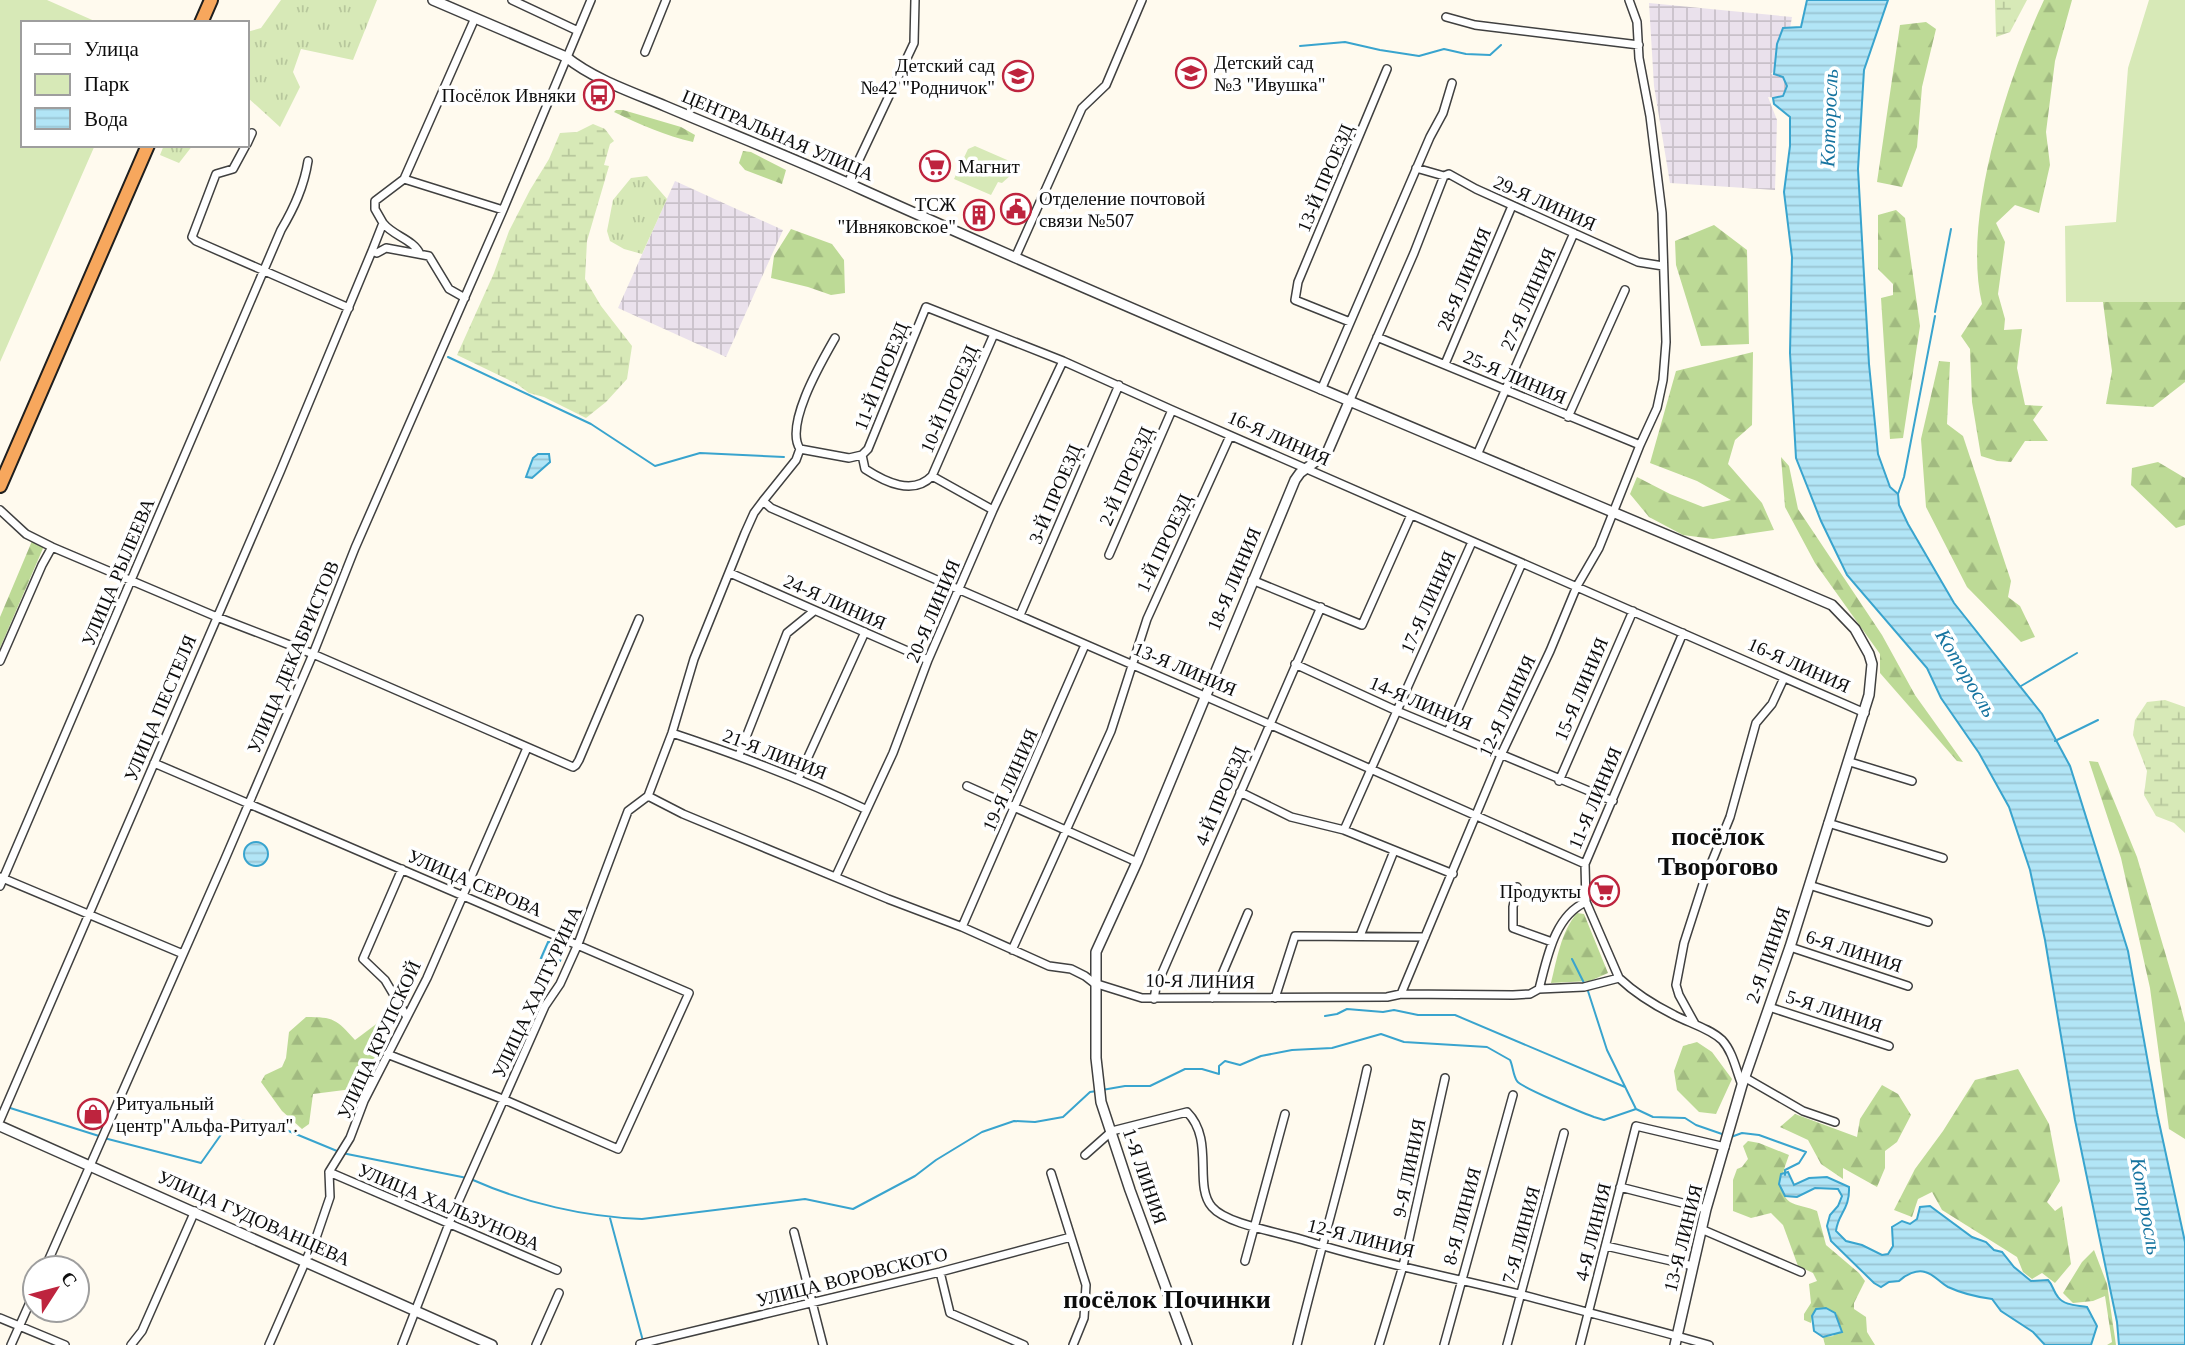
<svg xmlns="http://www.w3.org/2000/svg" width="2185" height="1345" font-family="'Times New Roman',serif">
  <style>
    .industrial { fill: url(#industrial-grid) }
    .grass { fill: url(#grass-tufts) }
    .forest { fill: url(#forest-firs) }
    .wetland { fill: url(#wetland-marsh) }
    .park { fill: #d7e9b7 }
    .water { fill: url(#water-rules); stroke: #39a4ce; stroke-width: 2 }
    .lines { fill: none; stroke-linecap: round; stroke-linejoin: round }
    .stream { stroke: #39a4ce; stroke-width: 2 }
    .minor-casing { stroke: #404040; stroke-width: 10 }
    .tertiary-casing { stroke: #404040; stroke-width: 12 }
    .trunk-casing { stroke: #1e1e1e; stroke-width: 16 }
    .minor { stroke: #fff; stroke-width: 7 }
    .tertiary { stroke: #fff; stroke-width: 9 }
    .trunk { stroke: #f7a75d; stroke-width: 12 }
    .labels { text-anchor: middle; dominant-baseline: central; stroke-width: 7; stroke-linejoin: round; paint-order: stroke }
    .poi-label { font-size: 19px; fill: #0d0d0d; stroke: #fff; text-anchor: start }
    .street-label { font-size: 19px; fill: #0d0d0d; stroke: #fff }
    .water-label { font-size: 21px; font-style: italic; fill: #1674a0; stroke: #fff }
    .district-label { font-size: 26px; font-weight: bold; fill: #0d0d0d; stroke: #fff }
  </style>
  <defs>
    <pattern id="industrial-grid" width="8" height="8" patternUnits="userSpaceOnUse" patternTransform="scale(1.75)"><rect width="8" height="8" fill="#eae1ec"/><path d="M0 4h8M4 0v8" fill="none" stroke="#c8c0c9"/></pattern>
    <pattern id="grass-tufts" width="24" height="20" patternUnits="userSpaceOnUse" patternTransform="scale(1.75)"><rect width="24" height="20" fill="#d7e9b7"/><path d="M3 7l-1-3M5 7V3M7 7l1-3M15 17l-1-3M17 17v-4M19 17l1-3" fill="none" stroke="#b7c79c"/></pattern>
    <pattern id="forest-firs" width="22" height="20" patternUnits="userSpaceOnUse" patternTransform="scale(1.75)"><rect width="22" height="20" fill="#bdda96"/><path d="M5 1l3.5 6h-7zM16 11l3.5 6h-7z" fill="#a1ba80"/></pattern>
    <pattern id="wetland-marsh" width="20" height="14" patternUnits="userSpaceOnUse" patternTransform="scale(1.75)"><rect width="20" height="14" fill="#d7e9b7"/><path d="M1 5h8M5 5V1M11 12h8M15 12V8" fill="none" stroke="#b7c79c"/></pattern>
    <pattern id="water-rules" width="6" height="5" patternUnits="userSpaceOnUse" patternTransform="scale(1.75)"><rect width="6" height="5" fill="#b2e5f6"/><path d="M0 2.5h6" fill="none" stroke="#98c3d2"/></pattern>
  </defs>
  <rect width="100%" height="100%" fill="#fffaee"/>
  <path class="industrial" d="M1649,3l143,14 -7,40 -14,17 12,3 4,9 -4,10 -5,2 -10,-1 9,23 -2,70 -105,-7 -16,-97z
    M675,181l108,49 -57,127 -108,-49z"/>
  <path class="grass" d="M281,0h96l-24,60 -52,-11 -8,23 7,15 -20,40 -33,-30v-65l14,-4z
    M164,145h29l-14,18 -19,-8z
    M647,176l20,23 -25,55 -18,-5 -14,-8 -3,-10 6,-31 18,-22z"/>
  <path class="forest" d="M2044,0h28l-17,61 -9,71 4,33 -11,48 -24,-8 -19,18 9,19 -7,52 7,25 -1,11 18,-1 -5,39 8,37 18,1 -10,14 15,21h-23l-14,21 -14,-1 -16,-5 -9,-54 -2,-53 -9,-13 21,-32c-20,-86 25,-225 62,-304z
    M1926,22l10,7 -14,58 -5,60 -15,40 -25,-5 23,-157z
    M616,110h7l58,17 14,8 -2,7c-27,-6 -54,-18 -79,-30z
    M743,151l8,1 35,18 -4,14 -37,-14 -6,-7z
    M1896,210l9,8 15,108 -17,112 -13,1 -9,-141 12,-3v-11l-15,-15v-54z
    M1714,225l33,25 2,94 -48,2 -25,-81 -1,-24z
    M791,229l41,15 12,16 1,33 -14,2 -23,-8 -37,-9 3,-22z
    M2103,302h82v80l-32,25 -47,-3 6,-33z
    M1753,352l-1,73 -17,15 -7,24 34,39 12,27 -61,9 -30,-4 -34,-18 -19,-23 7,-17 33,17 33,13 28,-7 -34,-19 -47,-18 26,-92z
    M1939,361l11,1 -3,62 16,12 48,145 -3,16 12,9 15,31 -14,5 -54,-55 -41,-80 -5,-68z
    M1781,457l8,9 9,43 84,126 33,60 48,67 -6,-1 -77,-88v-19l-65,-91 -30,-56z
    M2158,462l27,16v47l-9,3 -45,-43 1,-17z
    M32,541l12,5 -44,102v-31z
    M2089,761l9,1 39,95 42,143 6,23v116l-16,-10 -19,-141 -29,-130z
    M1577,913l7,1 24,59 -18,8 -39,2c6,-24 10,-51 26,-70z
    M306,1017c28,0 30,2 49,23l24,-18 13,3 -32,63 -47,6 -4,30 -7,5 -20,-18 -21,-29 4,-7 17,-8 4,-9 3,-26z
    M1697,1042l15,10 20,27 -16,35 -17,-2 -22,-22 -3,-19 9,-25z
    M2018,1069l31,55 11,57 -13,21 8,9 7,-5 9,58 -16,19 -13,-10 -10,6 -9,-7 -6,-15 -75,-47 -10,-18 -14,7 -6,18 -18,-7 21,-41 28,-38 32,-51z
    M1882,1085l16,9 13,21 -14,27 -12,9v17l-8,19 -34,-19v11l-22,-15 -13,-24 -28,-13 15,-13 62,23 3,-18z
    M1748,1141l11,2 30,12c-5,14 -14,36 1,47 6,4 19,5 27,9l9,34 33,28 6,8 -11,22v6l12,8 1,15 8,13h-50l-2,-8 11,-1 -22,-20 -1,7 -7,-3v-6l7,-11 -2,-19 8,-3 -4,-8 -15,-7 -15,-41 -12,-12 -20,5 -18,-7v-31l4,-11 5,-2 6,-8 -5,-13z
    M2094,1250l13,34 9,61h-9l5,-3 -7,-46 -12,5 -20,2 -10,-10 19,-31z"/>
  <path class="wetland" d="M1995,0h32l-17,32 -14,5z
    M593,124l12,5 9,12 -4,3 -6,21 5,1 -22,75 -2,38 16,27 31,40 -5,33 -21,23 -20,16 -42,-21 -15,-4 -12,-9 -60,-29 37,-82 15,-42 21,-41 19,-31 11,-26 17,-1z
    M2165,700l20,7v126l-11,-10 -18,-7 -12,-21 3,-24 -14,-36 2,-15 12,-18z"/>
  <path class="park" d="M0,0h47l52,23h-76v122h72l-95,217z
    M2149,0h36v302h-119l-1,-76 51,-4 12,-154z
    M975,146l39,17 -3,12 -9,8 -4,-1 -7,13 -37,-16 14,-30z"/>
  <path class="water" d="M1807,0h81l-24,70 -6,99 11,195 9,90 12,33 8,7 1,11 9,19 46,79 88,111 28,52 58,185 29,162 28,129v103h-66l-2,-23 -42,-202 -30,-180 -15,-70 -21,-63 -30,-54 -38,-55 -14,-30 -80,-93 -26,-54 -25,-63 -6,-105 2,-96 -8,-65 6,-46v-29l-16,-13 -1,-6 10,-2 4,-10 -4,-9 -9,-3 3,-30 6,-16 18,-1z
    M538,454h11l1,8 -18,16 -6,-1 7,-19z
    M244 854a12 12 0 1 1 24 0a12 12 0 1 1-24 0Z
    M548,942l12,1 5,4 -5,14 -19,-3z
    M1788,1172l6,13 15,-7 18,-1 22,10c1,23 -11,26 -13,44l10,10 16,4 20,10 6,-1 5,-8 -1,-19 10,-6 8,3 7,-5 3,-12 10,-1 42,31 14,5 8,8 8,2 12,15 17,14 17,-1c5,5 5,11 10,17 7,9 19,8 29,10l10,19 -6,19h-46l-12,-13 -32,-21 -9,-12c-15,-2 -29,-5 -44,-12 -8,-4 -14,-13 -23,-15 -8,-3 -20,3 -26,9l-10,1 -8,5 -7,-4 -43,-42 -4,-15 3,-11 8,-9 4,-10 -4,-7 -23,-1 -18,9 -12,-1 -6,-12 2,-10z
    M1826,1308l9,5 7,19 -19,5 -9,-6 -2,-15 4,-7z"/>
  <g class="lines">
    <path class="stream" d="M1300,46l45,-4 35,8 39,6 25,-7 22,5 24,1 11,-10
      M1935,312l16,-83
      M448,357l143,67 64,42 45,-13 84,4
      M1898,494l6,-17 31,-161
      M2021,686l56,-33
      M2055,741l43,-21
      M1572,959l12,24
      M1587,988l20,62 29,59
      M1325,1016l12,-2 10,-5 36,3 11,-2 24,5h37l170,72
      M1102,1090l23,-4h25l35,-17h17l17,5v-8l6,-5 15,4 21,-9 31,-6 40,-2 49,-14 23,8 83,5 23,13c3,6 3,15 7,21 3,6 66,32 77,36l10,3 32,-11 17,8 32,1 11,7 26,9
      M7,1107l92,29
      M1731,1137l11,-4 17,2 47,17 -7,11 -14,7v5
      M104,1138l97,25 31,-44 42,6 63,26
      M342,1153l125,25
      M473,1180c52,23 112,37 169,39l163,-20 48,10 62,-33 21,-16 46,-28 32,-11 21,1 28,-5 27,-25 7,-1
      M610,1218l33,123"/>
    <g class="minor-casing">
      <path id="minor" d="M512,0l66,31
        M1446,17l29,8 164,20
        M645,52l21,-52
        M247,144l5,-11
        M246,145l-13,24 -17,5 -24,63 4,4 153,67
        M1416,168l28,8 5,-2 27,15 162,73 25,4
        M404,179l71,-161
        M848,183l66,-140 1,-43
        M383,223c10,13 30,16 37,31
        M372,251l11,-28 -8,-14v-8l29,-22 99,31
        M1015,258l67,-150 24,-23 36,-85
        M1350,322l-55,-22 3,-18 89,-213
        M1377,337l263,108
        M835,338c-13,23 -51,87 -35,111l-4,11 -33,41 8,7 498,216 316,140
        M1445,364l67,-158
        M1321,390l109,-253 13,-24 9,-30
        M1349,402l65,-149 30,-77
        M1568,417l57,-127
        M800,449l49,9 13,-3 3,14c20,13 48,27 67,7l61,34
        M862,455l6,-6 58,-142 137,54 109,49 693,303
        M1477,455l97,-222
        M932,476l62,-142
        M0,510l26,24 26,13 165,70 96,37 260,113 3,-2 3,-5 60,-141
        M1109,555l63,-145
        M730,573l198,87
        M1252,580l110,45 49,-110
        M1020,615l99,-230
        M0,661l42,-96 10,-18
        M1295,664l102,47 216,90
        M1448,732l74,-169
        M672,733c66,22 130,46 193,76
        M739,755l48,-122 27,-22
        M1850,762l62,19
        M154,763l535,230 -71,156 -113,-49 -118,-46
        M798,779l67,-147
        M1559,781l74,-170
        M967,786l170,76
        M1240,792l51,25 53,13 109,44
        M648,796l35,18 205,85 74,28 87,39 22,3 14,7 9,7 48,15 245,-1 14,-3 112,1 17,-1 9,-5 45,-2 35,-9c16,15 35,27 55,37 15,8 35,13 48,25 11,12 14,30 20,45
        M1828,823l115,35
        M1344,830l128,-288
        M402,869l-39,90 22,21 22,37
        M836,876l57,-123 35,-93 65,-150 70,-149
        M0,877l183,77
        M1809,885l119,37
        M0,886l281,-656c13,-22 23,-43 27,-69
        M1517,887l-4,20v21l39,14
        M962,927l123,-282
        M1360,936l34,-85
        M1790,947l118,39
        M1012,950l99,-219 36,-112 83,-183
        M1619,978l-33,-76 -1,-38 98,-231
        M1539,989c8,-30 15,-73 47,-87
        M1401,994l100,-239 49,-104 27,-65 22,-38 41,-103 17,-37 6,-28 3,-38 -4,-129 -12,-97 -11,-58 -2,-36 -8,-22
        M1212,998l36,-85
        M1275,998l20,-62 130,1
        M1154,999l2,-12 165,-380
        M1769,1007l120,39
        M1695,1024l-16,-29 -3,-10 8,-42 20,-62 26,-64 26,-94 16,-19 12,-26
        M1744,1077l59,34 32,11
        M0,1120l280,-648 92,-221 5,2 9,-5 43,8 20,33 16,9
        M1085,1155l27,-24 75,-19c28,28 6,73 25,95 15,18 72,26 95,34 69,22 141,35 212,53 63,17 127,33 190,51
        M329,1172l228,98
        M1051,1173l35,112 -2,33 -11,27
        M1620,1187l86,22
        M1701,1229l100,43
        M794,1232l29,113
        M1606,1246l87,20
        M1245,1261l40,-147
        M45,1268l180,-409 88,-205 42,-106 148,-338 88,-210
        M940,1272l10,41 74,32
        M0,1318l65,27
        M640,1344l300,-72 131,-35
        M11,1345l24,-54
        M131,1345l11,-14 53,-120
        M269,1345l48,-110 13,-38 -1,-25 21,-34 14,-37 63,-123 100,-230
        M402,1345l50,-129 93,-210 15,-22 18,-40 50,-133 20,-15 24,-63 22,-74 51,-126 9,-20 9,-12
        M536,1345l23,-52
        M1297,1345c22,-92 50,-183 70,-276
        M1379,1345l24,-79 42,-188
        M1444,1345l69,-250
        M1507,1345l57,-212
        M1580,1345l56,-219 89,21"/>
    </g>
    <g class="tertiary-casing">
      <path id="tertiary" d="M433,0l133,57c29,23 66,35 99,49 66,28 133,54 198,84 320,144 646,277 969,415l23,24 14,25 3,10 -3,31 -79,252 -48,138 -36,124 -31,136
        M0,1126l492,219
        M1187,1345l-57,-155 -29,-88 -5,-44v-106l41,-90 158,-382 5,-7 27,-20 22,-51"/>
    </g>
    <g class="trunk-casing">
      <path id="trunk" d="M201,23l10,-23
        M0,486l148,-341"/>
    </g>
    <use href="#minor" class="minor"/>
    <use href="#tertiary" class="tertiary"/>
    <use href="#trunk" class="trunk"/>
  </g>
  <defs>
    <g id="school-ring" transform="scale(1.575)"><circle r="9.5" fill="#fff" stroke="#be243e" stroke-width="1.5"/><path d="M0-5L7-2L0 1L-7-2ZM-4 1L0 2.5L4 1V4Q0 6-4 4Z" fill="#be243e"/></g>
    <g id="bus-ring" transform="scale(1.575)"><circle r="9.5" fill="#fff" stroke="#be243e" stroke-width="1.5"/><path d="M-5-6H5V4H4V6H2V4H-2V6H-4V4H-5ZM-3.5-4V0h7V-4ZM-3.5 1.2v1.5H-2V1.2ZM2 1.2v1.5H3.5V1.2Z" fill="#be243e"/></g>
    <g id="supermarket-ring" transform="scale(1.575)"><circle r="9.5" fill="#fff" stroke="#be243e" stroke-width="1.5"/><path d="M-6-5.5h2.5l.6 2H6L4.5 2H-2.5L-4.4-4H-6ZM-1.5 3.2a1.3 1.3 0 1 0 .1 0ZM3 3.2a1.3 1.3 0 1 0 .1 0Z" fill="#be243e"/></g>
    <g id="civic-ring" transform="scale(1.575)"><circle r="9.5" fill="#fff" stroke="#be243e" stroke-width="1.5"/><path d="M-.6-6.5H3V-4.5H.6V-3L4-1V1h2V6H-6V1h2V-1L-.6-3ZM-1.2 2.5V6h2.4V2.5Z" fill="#be243e"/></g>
    <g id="building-ring" transform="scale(1.575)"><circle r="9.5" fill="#fff" stroke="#be243e" stroke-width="1.5"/><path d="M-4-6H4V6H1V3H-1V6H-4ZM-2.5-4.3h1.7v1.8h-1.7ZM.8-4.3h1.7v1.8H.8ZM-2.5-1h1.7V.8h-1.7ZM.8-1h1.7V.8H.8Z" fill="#be243e"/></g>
    <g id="shop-ring" transform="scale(1.575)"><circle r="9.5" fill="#fff" stroke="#be243e" stroke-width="1.5"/><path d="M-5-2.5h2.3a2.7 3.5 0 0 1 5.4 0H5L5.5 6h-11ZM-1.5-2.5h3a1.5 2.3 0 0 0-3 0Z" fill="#be243e"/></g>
  </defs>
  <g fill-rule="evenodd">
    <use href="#school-ring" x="1191" y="73"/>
    <use href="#school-ring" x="1018" y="76"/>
    <use href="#bus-ring" x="599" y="95"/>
    <use href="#supermarket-ring" x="935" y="166"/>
    <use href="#civic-ring" x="1016" y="209"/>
    <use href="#building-ring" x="979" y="215"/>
    <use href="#supermarket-ring" x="1604" y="891"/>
    <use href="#shop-ring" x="93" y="1114"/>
  </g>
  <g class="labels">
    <g class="poi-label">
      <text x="1214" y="62">Детский сад<tspan x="1214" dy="22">№3 "Ивушка"</tspan></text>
      <text x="995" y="65" text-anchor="end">Детский сад<tspan x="995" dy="22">№42 "Родничок"</tspan></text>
      <text x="576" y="95" text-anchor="end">Посёлок Ивняки</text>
      <text x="958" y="166">Магнит</text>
      <text x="1039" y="198">Отделение почтовой<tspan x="1039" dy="22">связи №507</tspan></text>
      <text x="956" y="204" text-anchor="end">ТСЖ<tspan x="956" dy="22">"Ивняковское"</tspan></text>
      <text x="1581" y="891" text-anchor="end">Продукты</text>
      <text x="116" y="1103">Ритуальный<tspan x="116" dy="22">центр"Альфа-Ритуал".</tspan></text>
    </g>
    <g class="street-label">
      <text transform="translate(778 135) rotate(23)">ЦЕНТРАЛЬНАЯ УЛИЦА</text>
      <text transform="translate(1325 178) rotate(-67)">13-Й ПРОЕЗД</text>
      <text transform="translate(1545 203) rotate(24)">29-Я ЛИНИЯ</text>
      <text transform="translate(1464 279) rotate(-67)">28-Я ЛИНИЯ</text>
      <text transform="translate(1528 299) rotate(-66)">27-Я ЛИНИЯ</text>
      <text transform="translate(881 376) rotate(-68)">11-Й ПРОЕЗД</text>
      <text transform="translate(1515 377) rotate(23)">25-Я ЛИНИЯ</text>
      <text transform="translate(949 399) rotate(-66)">10-Й ПРОЕЗД</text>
      <text transform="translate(1279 438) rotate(24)">16-Я ЛИНИЯ</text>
      <text transform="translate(1126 476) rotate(-66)">2-Й ПРОЕЗД</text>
      <text transform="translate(1055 494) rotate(-67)">3-Й ПРОЕЗД</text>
      <text transform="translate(1164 543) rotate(-65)">1-Й ПРОЕЗД</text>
      <text transform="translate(118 572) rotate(-67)">УЛИЦА РЫЛЕЕВА</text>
      <text transform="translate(1234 579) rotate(-67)">18-Я ЛИНИЯ</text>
      <text transform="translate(835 602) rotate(24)">24-Я ЛИНИЯ</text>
      <text transform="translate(1428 602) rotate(-66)">17-Я ЛИНИЯ</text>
      <text transform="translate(933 611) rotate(-67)">20-Я ЛИНИЯ</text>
      <text transform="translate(293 657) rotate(-67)">УЛИЦА ДЕКАБРИСТОВ</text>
      <text transform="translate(1799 665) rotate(24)">16-Я ЛИНИЯ</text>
      <text transform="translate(1185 669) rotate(23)">13-Я ЛИНИЯ</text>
      <text transform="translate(1581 689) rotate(-67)">15-Я ЛИНИЯ</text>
      <text transform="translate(1421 703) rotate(23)">14-Я ЛИНИЯ</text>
      <text transform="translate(1507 706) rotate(-65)">12-Я ЛИНИЯ</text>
      <text transform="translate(160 708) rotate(-67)">УЛИЦА ПЕСТЕЛЯ</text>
      <text transform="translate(775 754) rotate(21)">21-Я ЛИНИЯ</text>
      <text transform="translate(1010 780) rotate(-66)">19-Я ЛИНИЯ</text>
      <text transform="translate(1221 796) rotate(-67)">4-Й ПРОЕЗД</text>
      <text transform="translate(1595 798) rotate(-67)">11-Я ЛИНИЯ</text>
      <text transform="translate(475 883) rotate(23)">УЛИЦА СЕРОВА</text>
      <text transform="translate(1854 951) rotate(18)">6-Я ЛИНИЯ</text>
      <text transform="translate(1768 955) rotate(-71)">2-Я ЛИНИЯ</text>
      <text transform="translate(1200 981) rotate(1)">10-Я ЛИНИЯ</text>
      <text transform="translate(537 992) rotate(-65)">УЛИЦА ХАЛТУРИНА</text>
      <text transform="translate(1834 1011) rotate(18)">5-Я ЛИНИЯ</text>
      <text transform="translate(379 1040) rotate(-65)">УЛИЦА КРУПСКОЙ</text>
      <text transform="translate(1409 1168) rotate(-78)">9-Я ЛИНИЯ</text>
      <text transform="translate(1145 1176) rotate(71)">1-Я ЛИНИЯ</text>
      <text transform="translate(449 1207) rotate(23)">УЛИЦА ХАЛЬЗУНОВА</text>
      <text transform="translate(1462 1216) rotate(-75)">8-Я ЛИНИЯ</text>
      <text transform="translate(254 1218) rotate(24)">УЛИЦА ГУДОВАНЦЕВА</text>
      <text transform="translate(1593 1232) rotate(-76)">4-Я ЛИНИЯ</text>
      <text transform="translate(1521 1235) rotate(-75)">7-Я ЛИНИЯ</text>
      <text transform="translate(1361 1238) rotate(14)">12-Я ЛИНИЯ</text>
      <text transform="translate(1683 1238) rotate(-76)">13-Я ЛИНИЯ</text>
      <text transform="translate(852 1277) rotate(-14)">УЛИЦА ВОРОВСКОГО</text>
    </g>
    <g class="water-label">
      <text transform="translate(1829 118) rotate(-88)">Которосль</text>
      <text transform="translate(1966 673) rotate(59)">Которосль</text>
      <text transform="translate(2146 1206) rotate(80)">Которосль</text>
    </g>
    <g class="district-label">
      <text x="1718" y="836">посёлок<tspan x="1718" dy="30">Творогово</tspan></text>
      <text x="1167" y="1299">посёлок Починки</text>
    </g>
  </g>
  <rect x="21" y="21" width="228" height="126" fill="#ffffff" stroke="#9e9e9e" stroke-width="2"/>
  <rect x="35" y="44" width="35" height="10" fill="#ffffff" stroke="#9e9e9e" stroke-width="2"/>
  <text x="84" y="56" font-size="21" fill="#0d0d0d">Улица</text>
  <rect x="35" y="74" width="35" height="21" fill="#d7e9b7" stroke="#9e9e9e" stroke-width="2"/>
  <text x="84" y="91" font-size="21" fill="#0d0d0d">Парк</text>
  <rect x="35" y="108" width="35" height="21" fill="url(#water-rules)" stroke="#9e9e9e" stroke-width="2"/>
  <text x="84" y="126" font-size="21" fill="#0d0d0d">Вода</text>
  <g transform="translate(56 1289) rotate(54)"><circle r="33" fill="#ffffff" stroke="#9e9e9e" stroke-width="2"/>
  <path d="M0-5L12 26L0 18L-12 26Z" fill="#be243e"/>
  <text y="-10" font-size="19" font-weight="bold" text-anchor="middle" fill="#0d0d0d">С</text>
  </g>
</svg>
